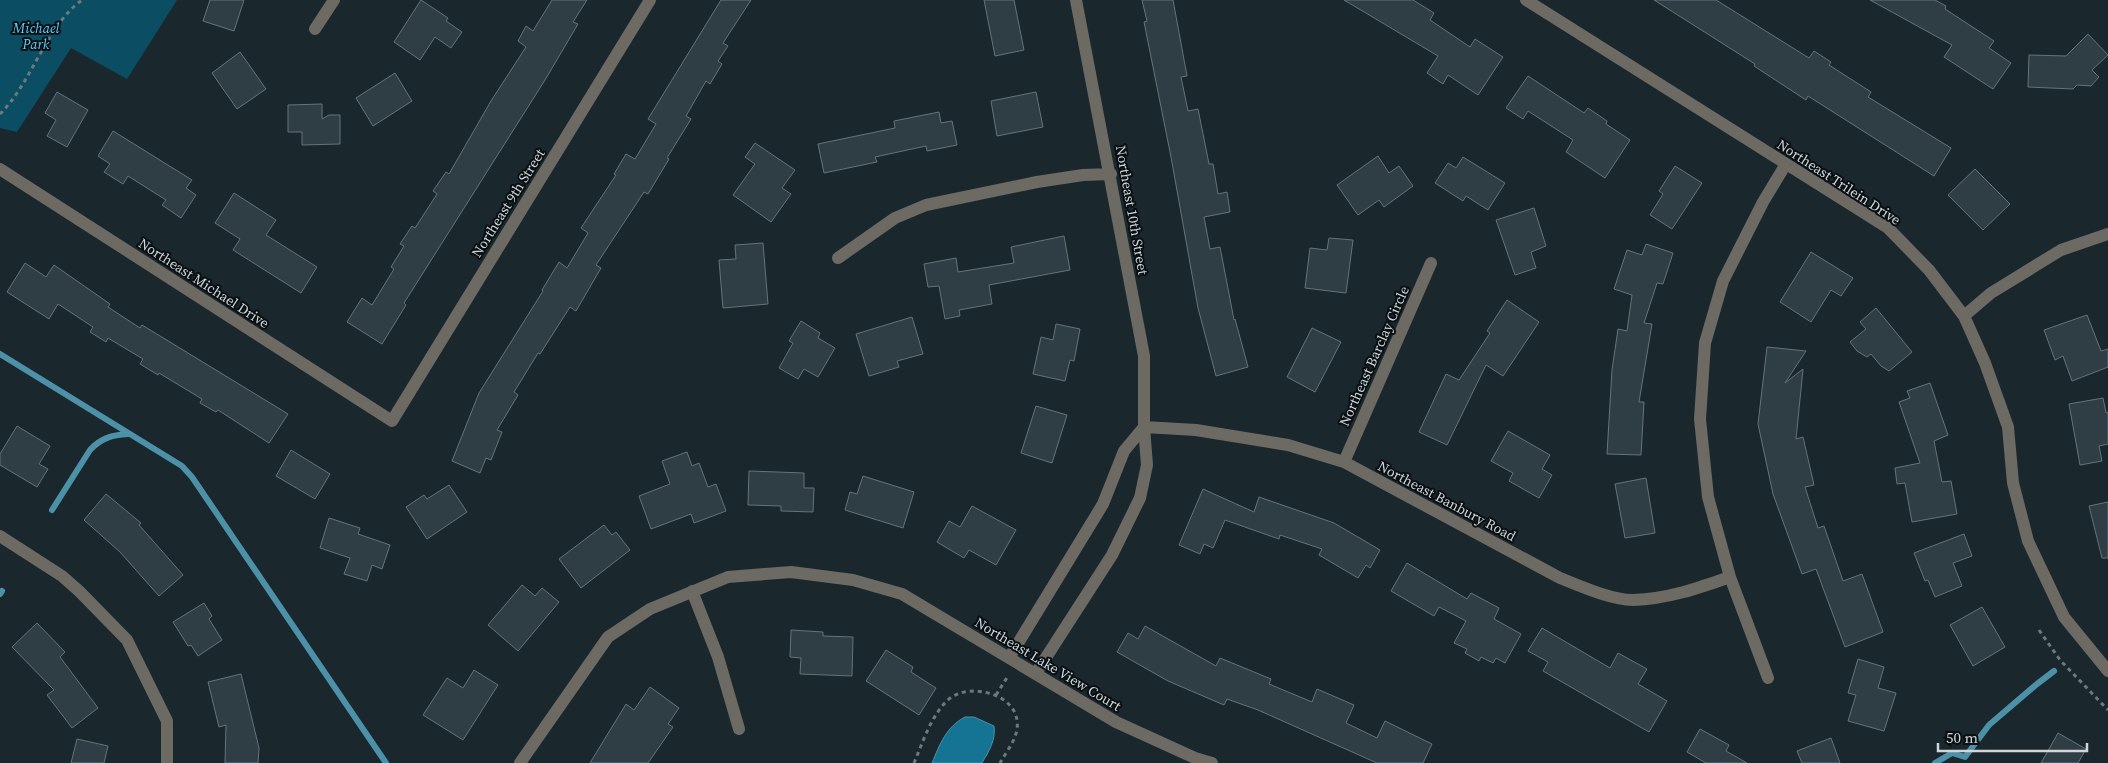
<svg xmlns="http://www.w3.org/2000/svg" width="2108" height="763" font-family="'Source Serif 4',serif">
  <style>
    .green { fill: #0b4d63 }
    .water { fill: #157393; stroke: #4c91a8 }
    .lines { fill: none; stroke-linecap: round; stroke-linejoin: round }
    .stream { stroke: #4c91a8; stroke-width: 6 }
    .building { fill: #2f3d44; stroke: #64747c }
    .path { stroke: #6d797e; stroke-width: 3; stroke-dasharray: 4 4; stroke-linecap: butt }
    .minor { stroke: #6c6a63; stroke-width: 12 }
    .labels { text-anchor: middle; dominant-baseline: central; stroke-width: 4; stroke-linejoin: round; paint-order: stroke }
    .park-label { font-size: 14px; font-style: italic; fill: #5fcffa; stroke: #090f12 }
    .street-label { font-size: 14px; fill: #ced6da; stroke: #090f12 }
  </style>
  <rect width="100%" height="100%" fill="#1a282e"/>
  <path class="green" d="M0,0h177l-50,79 -56,-31 -54,84 -17,-4z"/>
  <path class="water" d="M965,717h9l20,9c2,14 -5,25 -12,37h-50c8,-19 14,-36 33,-46z"/>
  <g class="lines">
    <path class="stream" d="M0,354l182,112 10,11 194,286
      M52,510l38,-60c11,-12 22,-15 38,-16
      M0,594l2,-3
      M1935,763l17,-10 13,4 24,-32 48,-41 17,-13"/>
  </g>
  <path class="building" d="M210,0h34l-10,31 -31,-10z
    M421,0l27,18 -2,3 16,11 -11,16 -16,-11 -15,23 -26,-18z
    M552,0h35l-14,22 5,2 -33,56 -141,223 2,2 -24,39 -35,-22 15,-24 10,7 22,-36 -3,-2 13,-21 -4,-2 12,-18 3,2 22,-34 -4,-3 13,-19 3,2 42,-73 35,-54 -8,-6 8,-15 7,5z
    M721,0h30l-28,43 5,3 -10,15 4,3 -12,20 -4,-3 -20,35 5,3 -24,39 2,1 -21,35 -4,-2 -48,73 5,3 -25,43 -6,-4 -30,47 -2,-1 -24,39 4,3 -21,35 5,2 -11,28 -5,-2 -6,15 -28,-12 27,-68 64,-102 -1,-1 17,-28 8,6 21,-35 -7,-5 35,-53 -2,-1 12,-20 9,5 21,-35 -8,-5z
    M984,0h30l10,50 -29,6z
    M1142,0h31l14,76 -6,1 7,34 10,-2 11,55h4l5,30 9,-2 3,20 -26,5 6,32 10,-2 14,73 1,-1 13,48 -32,9 -18,-68 -27,-151 -27,-135 3,-1z
    M1344,0h69l21,13 -4,7 40,27 5,-8 28,18 -25,38 -30,-20 -5,9 -16,-11 11,-17z
    M1654,0h62l93,58 5,-7 17,11 -2,3 42,27 -3,5 83,51 -17,28 -126,-80 -2,4 -52,-34 1,-2z
    M1870,0h65l11,6 -1,3 49,32 -5,7 22,15 -18,26 -49,-32 8,-12z
    M2088,34l20,21 -16,15 7,7 -8,9 -14,-1 -4,4 -45,-2 1,-32 37,1z
    M240,52l26,37 -29,20 -25,-36z
    M395,73l17,28 -39,25 -17,-28z
    M1528,76l56,37 4,-5 19,13 -1,3 24,16 -25,38 -39,-26 7,-12 -45,-29 -5,8 -17,-11z
    M57,92l31,18 -21,37 -20,-11 9,-16 -11,-7z
    M1036,92l7,35 -46,9 -6,-35z
    M322,104v15l7,-4h11v29l-38,1v-13h-14v-27z
    M939,112l2,11 11,-2 5,24 -30,6 -1,-5 -51,11 2,5 -53,11 -6,-29 77,-16 -1,-7z
    M113,131l79,49 -6,8 10,7 -15,23 -19,-13 4,-5 -38,-24 -5,8 -19,-12 6,-8 -12,-8z
    M755,143l40,27 -13,18 9,6 -20,28 -38,-27 22,-31 -10,-7z
    M1378,156l11,17 10,-7 14,20 -29,21 -5,-7 -21,15 -21,-30z
    M1463,157l42,26 -17,27 -22,-14 -3,5 -28,-18 13,-20 8,5z
    M1675,166l27,17 -30,46 -22,-14 13,-21 -4,-3z
    M1975,169l35,35 -27,26 -35,-35z
    M234,193l42,27 -10,15 51,32 -16,26 -68,-43 7,-11 -25,-16z
    M1534,208l12,38 -15,6 5,16 -21,7 -19,-55z
    M1064,236l6,34 -81,15 3,19 -33,6 1,6 -15,3 -6,-33 -11,1 -4,-23 32,-6 2,14 56,-9 -3,-16z
    M1329,238l24,2 -7,53 -41,-5 5,-40 17,2z
    M763,243l5,61 -45,4 -4,-48 17,-1 -1,-14z
    M1646,244l27,9 -10,31 -6,-1 -13,40 8,1 -13,78h5l-3,53 -34,-1 5,-84 6,-41 9,2 5,-36 -18,-6 13,-39 15,5z
    M1811,252l42,26 -12,18 -10,-6 -20,32 -31,-20z
    M25,263l21,14 8,-12 56,39 -2,3 32,21 2,-3 146,89 -19,29 -51,-33 -2,2 -16,-9 2,-4 -43,-26 -1,2 -18,-11 3,-5 -35,-21 -2,4 -16,-10 3,-5 -35,-23 -9,15 -42,-27z
    M1507,300l32,22 -36,54 -17,-11 -39,80 -28,-13 27,-58 13,6 31,-47 -3,-2z
    M1876,308l36,44 -23,19 -8,-5 -10,-12 -4,3 -10,-6 -7,-9 16,-13 -6,-7z
    M2087,315l14,36 7,-2v18l-36,14 -9,-25 -8,4 -11,-30z
    M912,317l11,37 -26,7 2,6 -30,9 -13,-42z
    M801,321l19,12 -2,5 17,10 -17,29 -14,-8 -6,10 -19,-11 14,-25 -4,-2z
    M1056,324l24,5 -6,32 -4,-1 -5,21 -32,-7 8,-37 12,3z
    M1312,328l29,14 -26,50 -28,-15z
    M1767,347l39,4 -21,32 18,-14 -7,70 7,-2 11,48 -9,2 13,41 6,-2 19,55 19,-7 21,58 -38,15 -29,-78 -14,5 -29,-80 -15,-70z
    M1930,383l18,52 -14,6 8,41 9,-1 6,33 -45,8 -7,-39 -8,1 -2,-16 25,-5 -21,-61 11,-4 -3,-7z
    M2103,398l3,15 2,-1v32l-9,2 3,15 -22,4 -11,-61z
    M1036,406l31,9 -15,48 -31,-10z
    M17,426l33,20 -11,18 9,5 -11,18 -37,-22v-11z
    M1508,431l42,24 -8,14 10,6 -13,23 -30,-17 4,-8 -22,-12z
    M291,450l39,24 -15,25 -39,-23z
    M687,452l5,14 7,-3 9,24 8,-3 10,27 -32,12 -3,-9 -40,15 -12,-33 31,-12 -8,-23z
    M749,471l55,2v15h10l-1,24 -32,-1v-5l-33,-1z
    M863,476l51,16 -11,36 -58,-18 5,-18 7,2z
    M1646,478l9,55 -30,5 -10,-54z
    M449,485l18,27 -40,27 -21,-32 18,-12 3,4z
    M1203,489l51,23 5,-15 75,26 46,27 -10,18 -4,-3 -8,13 -39,-23 3,-6 -42,-14 -1,4 -54,-19 -12,28 -9,-4 -4,10 -21,-9z
    M106,494l35,29 -2,2 44,50 -24,21 -39,-44 -36,-32z
    M2108,502v56h-6l-13,-52z
    M972,506l44,24 -20,35 -27,-15 -5,8 -27,-16 12,-21 11,6z
    M329,518l31,10 -2,6 32,11 -8,24 -10,-4 -5,16 -23,-7 6,-16 -30,-10z
    M604,525l8,10 4,-3 14,18 -49,38 -22,-29z
    M1964,534l8,22 -19,7 9,23 -27,11 -7,-17 -3,1 -11,-28z
    M1407,563l60,36 4,-6 28,15 -5,11 27,15 -16,29 -9,-5 -3,5 -12,-6 -2,4 -14,-8 2,-4 -13,-6 12,-22 -27,-14 -5,9 -43,-25z
    M522,585l13,11 7,-8 17,14 -41,49 -30,-26z
    M204,603l8,13 -3,3 13,21 -24,16 -7,-11 -3,1 -15,-24z
    M1982,607l23,40 -32,19 -23,-41z
    M37,623l28,29 -5,5 38,51 -26,20 -25,-33 7,-5 -42,-43z
    M1145,626l71,40 4,-8 51,21 -2,5 43,18 5,-13 37,16 -8,18 31,15 8,-17 47,23 -9,19h-46l-119,-53 -31,-11 -3,6 -56,-24 -51,-29 11,-19 10,6z
    M1542,628l68,40 8,-15 29,16 -9,15 29,17 -18,31 -106,-61 5,-9 -20,-11z
    M791,630l32,2v4l30,1 -1,39 -52,-2 1,-16 -11,-1z
    M886,650l27,17 -2,5 25,16 -17,27 -53,-34z
    M1858,659l26,8 -6,21 18,5 -12,38 -36,-10 8,-26 -8,-2z
    M474,670l24,15 -35,55 -40,-25 24,-37 16,10z
    M241,674l18,74 -1,15h-33l1,-38 -7,2 -11,-45z
    M650,687l29,21 -11,16 5,3 -25,36h-58l36,-59 8,6z
    M1700,729l29,16 -3,6 21,12h-41l-19,-11z
    M2058,733l28,16 -8,14h-37z
    M1831,738l9,25h-38l-5,-12z
    M77,739l31,7 -4,17h-33z"/>
  <g class="lines">
    <path class="path" d="M0,114c32,-32 47,-89 82,-114
      M2039,630l21,30 48,50
      M996,695l12,-19
      M914,763c9,-21 17,-48 35,-64 22,-18 73,-4 68,30 -2,13 -11,23 -17,34"/>
    <path class="minor" d="M1526,0l362,228 41,42 35,46 21,47 23,64 5,56 15,58 36,76 44,54
      M315,29l19,-29
      M0,169l392,252 258,-421
      M838,258l57,-40 31,-13 111,-23 46,-7 28,-1
      M1964,316l27,-23 70,-43 47,-16
      M1144,427l52,3 92,15 56,17 216,116c20,8 51,22 73,22 34,-1 66,-12 97,-23
      M1344,462l87,-199
      M0,536l62,40 17,15 48,49 40,81v42
      M692,591l26,66 21,72
      M1009,658l94,-154 21,-53 20,-24
      M1036,673l76,-118 28,-57 7,-33 -3,-38v-71l-68,-356
      M1768,678l-38,-101 -22,-80 -8,-78 5,-76 18,-62 40,-79 23,-38
      M520,763l88,-126 42,-28 78,-32 63,-5 62,8 49,14 214,128 79,36 17,5"/>
  </g>
  <g class="labels">
    <g class="park-label">
      <text x="36" y="28">Michael<tspan x="36" dy="16">Park</tspan></text>
    </g>
    <g class="street-label">
      <text transform="translate(1839 182) rotate(33)">Northeast Trilein Drive</text>
      <text transform="translate(508 203) rotate(-58)">Northeast 9th Street</text>
      <text transform="translate(1132 210) rotate(80)">Northeast 10th Street</text>
      <text transform="translate(204 283) rotate(33)">Northeast Michael Drive</text>
      <text transform="translate(1374 356) rotate(-66)">Northeast Barclay Circle</text>
      <text transform="translate(1447 501) rotate(28)">Northeast Banbury Road</text>
      <text transform="translate(1048 664) rotate(31)">Northeast Lake View Court</text>
    </g>
  </g>
  <path d="M1938 743v8h149v-8" fill="none" stroke="#ced6da" stroke-width="2.5"/>
  <text x="1946" y="743" font-size="15" fill="#ced6da" stroke="#090f12" stroke-width="4" paint-order="stroke">50 m</text>
</svg>
